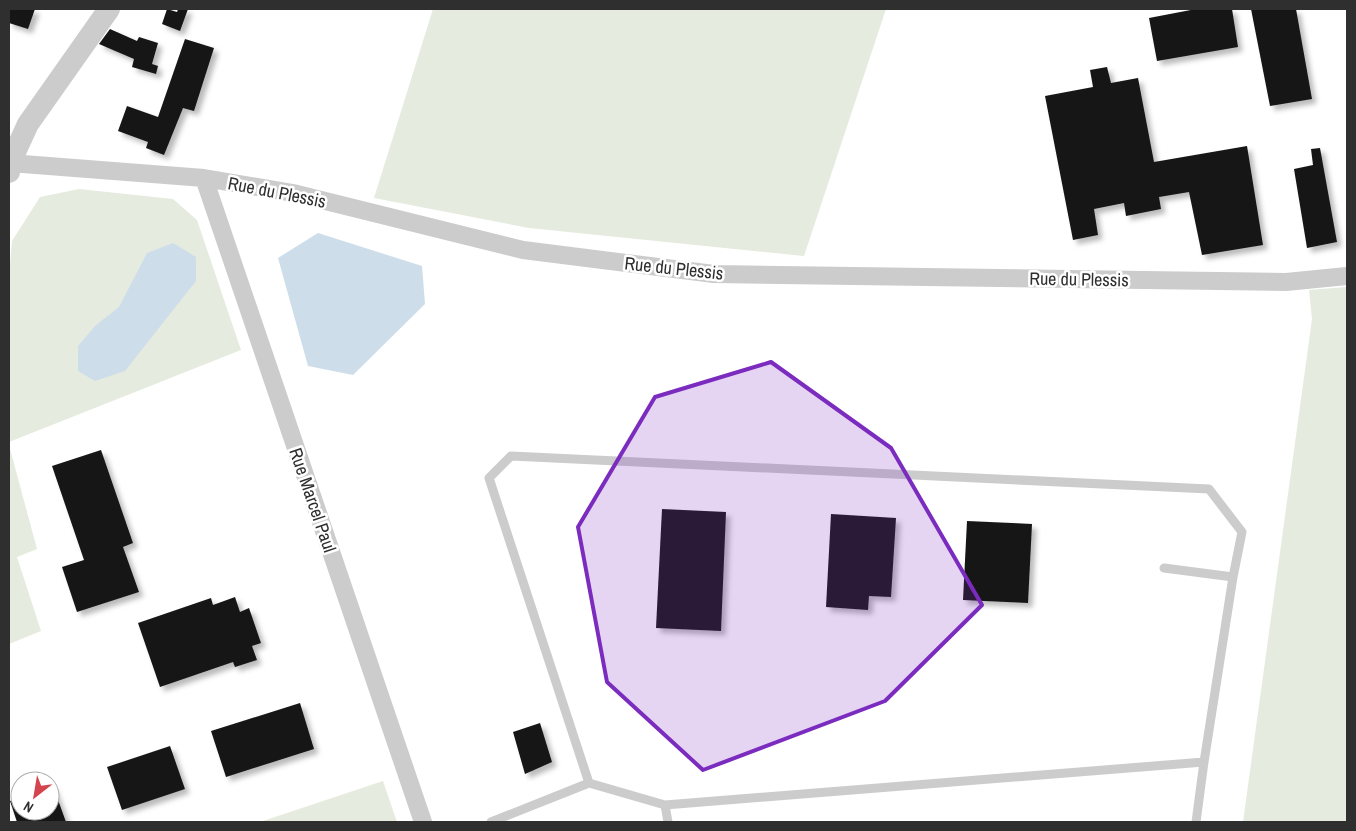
<svg xmlns="http://www.w3.org/2000/svg" width="1356" height="831" font-family="'Archivo Narrow',sans-serif">
  <style>
    .green { fill: #e5ebdf }
    .water { fill: #cddde9 }
    .building { fill: #161616; filter: url(#shadow) }
    .lines { fill: none; stroke-linecap: round; stroke-linejoin: round }
    .service { stroke: #ccc; stroke-width: 9 }
    .minor { stroke: #ccc; stroke-width: 18 }
    .tertiary { stroke: #ccc; stroke-width: 22 }
    .marked { fill: #7b2cbf; fill-opacity: 0.2; stroke: #7b2cbf; stroke-width: 4; stroke-linejoin: round }
    .labels { text-anchor: middle; dominant-baseline: central; stroke-width: 5; stroke-linejoin: round; paint-order: stroke }
    .street-label { font-size: 18px; fill: #2f2f2f; stroke: #fff }
  </style>
  <defs>
    <filter id="shadow"><feDropShadow dx="4.5" dy="4.5" stdDeviation="2.5" flood-color="#0004"/></filter>
  </defs>
  <rect width="100%" height="100%" fill="#fff"/>
  <path class="green" d="M433,9h453l-82,247 -275,-28 -155,-30z
    M79,189l94,10 24,21 44,130 -232,92v-166l3,-35 28,-44z
    M1347,287v535h-104l69,-503 -3,-29z
    M9,445l28,104 -20,8 24,74 -32,13z
    M383,781l14,41h-137z"/>
  <path class="water" d="M318,233l104,33 3,38 -72,71 -45,-9 -30,-108z
    M173,243l23,14v24l-71,90 -30,10 -17,-10v-25l17,-20 24,-19 28,-54z"/>
  <path class="building" d="M9,9h26l-7,20 -19,-6z
    M167,9l10,3 1,-3h10l-8,22 -18,-7z
    M1196,9h36l6,38 -81,14 -8,-43z
    M1251,9h45l16,90 -42,7z
    M110,29l27,12 2,-4 19,6 -6,21 6,2 -2,8 -24,-7 2,-8 -35,-15z
    M185,39l29,9 -20,63 -11,-3 -19,47 -18,-7 2,-6 -30,-11 9,-25 31,11z
    M1107,67l4,16 27,-5 16,84 93,-16 16,99 -61,10 -13,-63 -30,5 2,12 -35,7 -2,-13 -30,6 4,26 -25,5 -28,-144 48,-9 -3,-17z
    M1320,148l17,94 -30,6 -13,-79 19,-4 -2,-16z
    M101,450l32,93 -10,4 16,45 -62,20 -15,-45 22,-7 -32,-94z
    M662,509l64,3 -5,119 -65,-3z
    M831,514l65,4 -5,79 -22,-1 -1,14 -42,-3z
    M967,521l65,3 -4,79 -65,-3z
    M235,597l5,15 9,-4 12,35 -9,3 5,14 -22,7 -2,-5 -73,25 -22,-64 73,-25 2,7z
    M300,703l14,46 -88,28 -15,-46z
    M540,723l12,39 -27,12 -12,-42z
    M170,746l15,43 -63,21 -15,-43z
    M53,786l13,36h-49l-7,-21 10,-4v14h30v-24z"/>
  <g class="lines">
    <path class="service" d="M1164,568l69,9
      M589,783l-100,-305 22,-22 698,33 33,43 -9,45 -29,185
      M665,805l3,17
      M491,822l98,-39 76,22 539,-43 -8,60"/>
    <path class="minor" d="M10,163l194,15 89,15 230,57 191,24 572,8 61,-6
      M204,178l219,644"/>
    <path class="tertiary" d="M9,172l1,-9 18,-39 81,-115"/>
  </g>
  <path class="marked" d="M771,362l120,86 91,157 -97,96 -182,69 -96,-88 -29,-155 77,-130z"/>
  <g class="labels">
    <g class="street-label">
      <text transform="translate(277 192) rotate(11)">Rue du Plessis</text>
      <text transform="translate(674 268) rotate(6)">Rue du Plessis</text>
      <text transform="translate(1079 279) rotate(1)">Rue du Plessis</text>
      <text transform="translate(313 500) rotate(71)">Rue Marcel Paul</text>
    </g>
  </g>
  <rect width="1356" height="831" fill="none" stroke="#2f2f2f" stroke-width="20"/>
  <g transform="translate(35 796) rotate(211)"><circle r="24" fill="#ffffff" stroke="#acacac"/>
  <path d="M0-4L9 19L0 12L-9 19Z" fill="#d4444c"/>
  <text y="-8" font-size="14" font-weight="bold" text-anchor="middle" fill="#2f2f2f">N</text>
  </g>
</svg>
